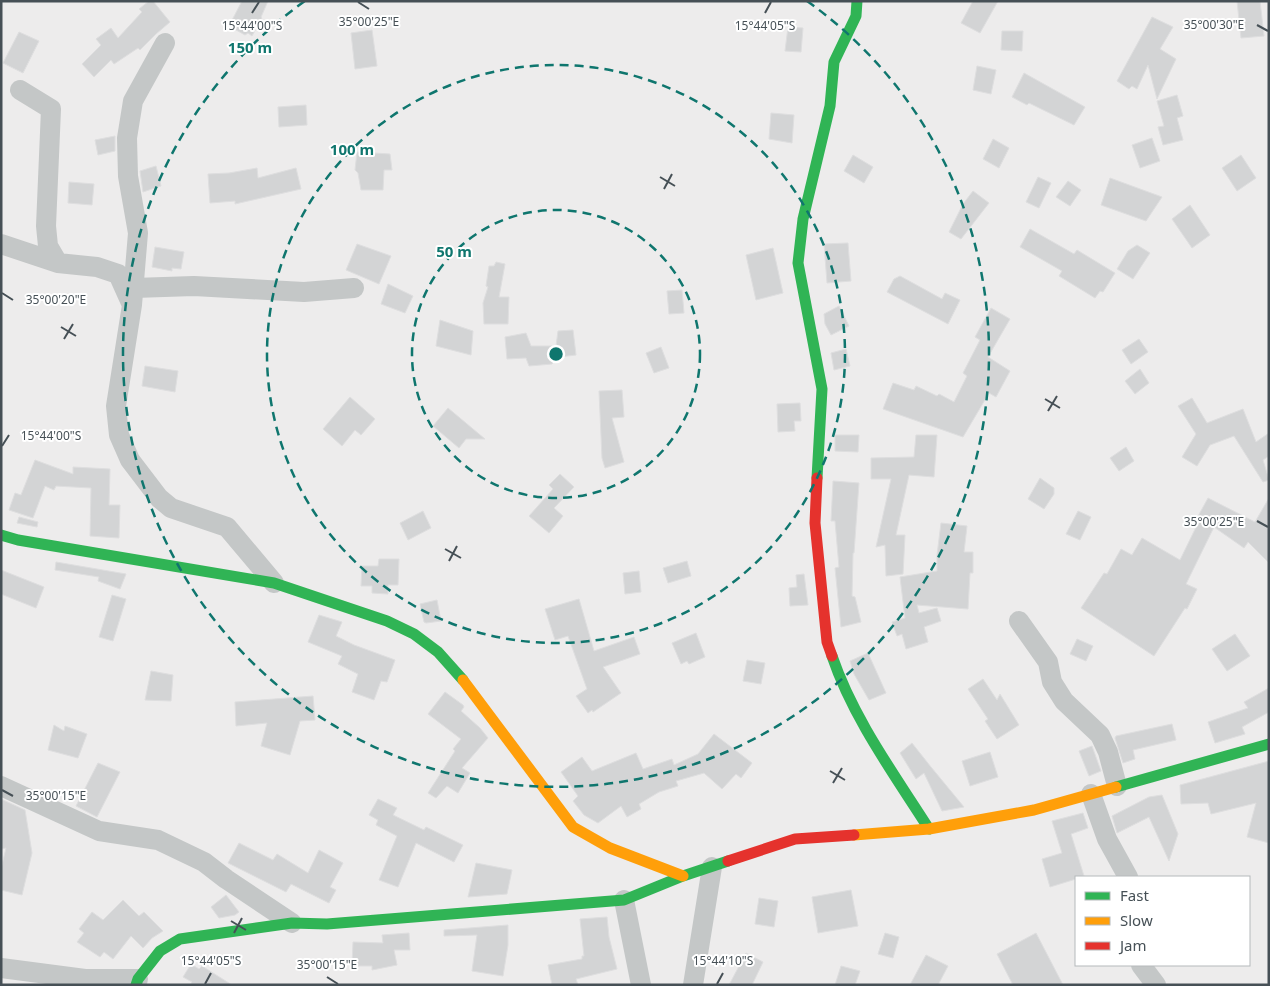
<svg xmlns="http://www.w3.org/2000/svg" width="1270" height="986" font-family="'Noto Sans',sans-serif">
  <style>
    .building { fill: #d3d4d5; stroke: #dededf }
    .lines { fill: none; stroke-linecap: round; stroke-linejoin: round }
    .street { stroke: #c4c7c7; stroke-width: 20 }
    .fast { stroke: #30b455; stroke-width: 11 }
    .slow { stroke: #ff9f0a; stroke-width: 11 }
    .jam { stroke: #e5322d; stroke-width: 11 }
    .ticks { fill: none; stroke: #465056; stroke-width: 2 }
    .ring { fill: none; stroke: #0f766e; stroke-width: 2.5; stroke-dasharray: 9 6 }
    .ticks-label { font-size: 12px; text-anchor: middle; fill: #465056; stroke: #fff; stroke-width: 4; stroke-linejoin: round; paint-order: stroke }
    .centre { fill: #0f766e; stroke: #fff; stroke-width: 2.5 }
    .ring-label { font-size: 15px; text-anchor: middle; font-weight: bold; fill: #0f766e; stroke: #fff; stroke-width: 4; stroke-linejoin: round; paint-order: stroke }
  </style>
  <rect width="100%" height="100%" fill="#edecec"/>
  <path class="building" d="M149,1h4l17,21 -14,12 -16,16 -2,-2 -24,16 -3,-4 -17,17 -12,-13 19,-19 -5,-6 15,-11 7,10 24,-26 -3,-3z
    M242,1h26l-7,16 1,1 -10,18 -4,-3 -3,2 -16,-9z
    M973,1h25l-18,32 -19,-10z
    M1237,1h23l4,35 -23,2z
    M1152,17l21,10 -13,22 16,10 -19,40 -9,-34 -11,24 -5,-3 -3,3 -12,-8z
    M788,27l15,1 -2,24 -16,-1z
    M372,30l5,36 -22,3 -4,-36z
    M1002,31h21l-1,20 -21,-1z
    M19,32l20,9 -16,32 -20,-10z
    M977,66l19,4 -5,24 -18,-4z
    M1024,73l61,34 -11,18 -45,-22 -2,2 -15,-8z
    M1177,95l6,21 -6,2 6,22 -20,5 -5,-18 6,-1 -7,-25z
    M306,105l1,20 -28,2 -1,-20z
    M771,113l23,2 -2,28 -23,-4z
    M115,136v15l-17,4 -3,-15z
    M1152,138l8,23 -20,7 -8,-23z
    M993,139l16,9 -10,20 -16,-9z
    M357,152l33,2 2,16h-8l-1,20h-22l-3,-17 -3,-3z
    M853,155l20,12 -9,16 -20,-12z
    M1241,155l15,23 -19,13 -15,-23z
    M156,166l5,20 -18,6 -3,-21z
    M257,168l1,10 38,-10 5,21 -66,15v-3l-25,2 -2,-29 21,-1z
    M1038,177l13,6 -12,25 -13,-6z
    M1110,178l52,19 -16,24 -45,-16z
    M1068,181l13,9 -11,16 -14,-9z
    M69,182l25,2 -2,21 -24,-2z
    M973,191l16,12 -28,36 -12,-7 14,-28z
    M1190,205l20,30 -18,13 -20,-29z
    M1030,229l44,25 3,-4 38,23 -12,19 -3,-1 -5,7 -36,-22 3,-5 -42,-24z
    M848,243l3,38 -24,2 -3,-39z
    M357,244l34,12 -12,28 -33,-14z
    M1137,245l13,8 -17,26 -16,-10 11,-18z
    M155,247l29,5 -3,17 -9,-1v3l-20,-4z
    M773,248l10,45 -27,7 -10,-45z
    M496,262l9,2 -6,33h10l-1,27h-24l-1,-21 5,-16 -2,-1 3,-20h5z
    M900,276l42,23 3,-6 15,7 -12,24 -61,-32 7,-13z
    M388,284l25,12 -8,17 -24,-9z
    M682,290l2,23 -15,1 -2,-23z
    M839,306l10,20 -18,9 -6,-11 -1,-10z
    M991,308l19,11 -22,38 22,14 -14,26 -7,-4 -26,44 -80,-28 10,-26 21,7 2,-4 21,10 2,-2 15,8 13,-26 -4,-3 17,-33 -5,-3z
    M440,320l33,11 -2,24 -35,-9z
    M573,330l3,25 -17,2 -7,7 -23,2 -3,-8 -19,1 -2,-22 21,-4 5,13h25l2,-15z
    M1139,339l9,13 -17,12 -9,-14z
    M661,347l8,21 -15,5 -8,-20z
    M846,349l4,17 -16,4 -3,-17z
    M145,366l33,5 -3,21 -33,-6z
    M1140,369l9,14 -14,11 -10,-13z
    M622,390l2,27 -12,1 12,44 -19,6 -3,-10 -3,-67z
    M350,397l25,22 -14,16 -6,-5 -13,16 -19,-17z
    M1192,398l15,25 36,-14 13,33 13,-9v23l-6,4 6,20 -6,2 -29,-46 -24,9 -13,21 -15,-9 14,-23 -18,-28z
    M800,403l1,18h-7l1,10 -17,1 -1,-28z
    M448,408l37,31h-19l-7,9 -26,-22z
    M835,435h24l-1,17 -23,-1z
    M916,435h21l-3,42 -25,-2 -13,60h9l-2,39 -17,2 -1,-31 -9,2 15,-68h-20v-21l43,-1z
    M1126,447l8,14 -15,10 -9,-13z
    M35,460l38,14v-7l37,2 -1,36h11l-1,33 -29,-2 1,-48 -35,-2 -2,4 -9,-4 -12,32 -24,-8 6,-17 6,2z
    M560,474l14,13 -20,21 9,8 -14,17 -20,-17 24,-27 -4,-4z
    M1040,478l14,10v6l-10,15 -16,-10z
    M833,481l26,2 -5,70h-1l-1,43 3,1 6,25 -20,5 -6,-59 4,-1 -4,-46h-4z
    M1208,498l47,24 14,-24v65l-21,-21 -4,6 -30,-21 -28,57 11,5 -10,20 -2,-1 -31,48 -73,-48 23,-35 3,1 14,-25 11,6 10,-17 38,22 20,-41 -3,-1z
    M423,511l8,17 -23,12 -8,-17z
    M1078,511l13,6 -11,23 -14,-6z
    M19,517l19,5 -1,5 -20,-4z
    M941,523l26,3 -3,26h9v21h-3l-2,36 -51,-4 2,8 18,-5 4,13 -17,6 4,15 -22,7 -4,-15 -5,2 -5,-14 13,-4 -5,-41 37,-6v-16z
    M379,559h20l-1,26h-10v9l-16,-1v-7h-11l1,-20h16z
    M687,561l4,15 -23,7 -5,-15z
    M56,562l70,12 -6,15 -22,-8 1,-4 -44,-7z
    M1,570l43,17 -8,21 -35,-14z
    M639,571l2,21 -16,2 -2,-21z
    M804,574l4,31 -18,1 -1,-18 8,-1 -1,-12z
    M112,595l14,4 -13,42 -14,-4z
    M579,599l15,52 40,-14 6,17 -37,13 18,26 -28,19 -1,-2 -4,3 -12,-17 11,-7 -19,-53 -13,4 -10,-31z
    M437,600l4,21 -15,2 -2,-1 -4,-18z
    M319,615l23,7 -6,14 18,9 41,15 -8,22 -6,-1 -7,19 -22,-8 6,-18 -20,-10 4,-8 -34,-14z
    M696,633l9,24 -16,7 -2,-3 -6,3 -9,-21z
    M1235,634l15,22 -23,15 -15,-22z
    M1077,639l16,7 -7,15 -16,-7z
    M868,653l18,40 -17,7 -15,-26 -4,-13z
    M747,660l18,3 -4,21 -18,-3z
    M151,671l22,4 -2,26 -26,-1z
    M983,679l14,21 3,-6 19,31 -22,14 -12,-18 3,-2 -20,-30z
    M1269,688v24l-27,15 3,7 -30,9 -7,-21 40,-14 -4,-6z
    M445,692l18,13 1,2 -3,4 19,17 8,10 -26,30 8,5 -12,20 -11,-7 -11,12 -8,-5 27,-42 -2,-2 8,-10 -33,-25z
    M313,696l2,24 -15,1 -10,34 -29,-9 6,-23 -31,3 -1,-24z
    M1172,724l4,16 -43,10 2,9 -12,4 -8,-25 1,-2z
    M54,725l10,6 1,-5 22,8 -9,24 -30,-8z
    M714,734l38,29 -11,15 -5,-4 -14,15 -18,-16 -28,8 2,5 -19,6 -20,12 2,5 -14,8 -6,-11 -23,17 -14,-8 -11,-14 5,-5 -17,-24 21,-15 10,14 44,-18 7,16 29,-10 2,6 24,-11z
    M912,743l19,24 33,40 -22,4 -18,-38 -8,6 -16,-26z
    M1092,746l9,25 -12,5 -10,-25z
    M990,752l8,25 -28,9 -8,-25z
    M1269,761v82l-22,-6 9,-34 -45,11 -3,-11 -27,1 -1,-19z
    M98,763l22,9 -23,45 -21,-11z
    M1162,795l16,39 -9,27 -20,-44 -32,16 -5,-17 37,-19z
    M1,799l24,11 7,43 -10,42 -21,-5v-21l5,-21 -5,1z
    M378,799l19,9 -4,7 31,15 2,-3 37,18 -9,17 -38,-19 -18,44 -19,-7 18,-44 -21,-11 2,-5 -9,-5z
    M1083,813l5,15 -17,6 13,42 -8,1v2l-26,8 -8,-28 20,-6 -10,-32z
    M239,843l34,17 4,-6 31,19 11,-23 24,13 -13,24 6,3 -7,13 -38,-19 -5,8 -58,-29z
    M476,863l36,7 -5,24 -39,3z
    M851,890l7,36 -40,7 -6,-36z
    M226,895l13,17 -4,3 -16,3 -8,-11z
    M759,898l19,3 -4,26 -19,-3z
    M123,900l16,16 5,-4 19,19 -11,7 -9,10 -12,-12 -18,23 -9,-7 -4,5 -23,-15 7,-9 -5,-4 13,-17 11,8z
    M607,917l2,20 8,32 -41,10 2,6h-26l-4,-20 34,-6v-3h2l-4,-37z
    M508,925v20l-5,31 -31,-5 5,-36 -33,1v-6z
    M409,933l1,17h-16l3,15 -25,5v-4h-20l1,-24 30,1 -1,-8z
    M885,933l14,4 -6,21 -15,-4z
    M1036,933l27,52h-50l-16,-31z
    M746,953l17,9 -11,23h-23z
    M926,955l22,11 -10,19h-28z
    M191,964l8,5 3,-3 30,19h-42l2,-3 -9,-5z
    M841,966l19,5 -5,14h-20z"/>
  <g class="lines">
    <path class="street" d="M165,43l-32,58 -6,37 1,38 10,57 -6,72 -16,101 3,29 11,25 29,38 12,10 56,19 47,56
      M20,90l31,19 -5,117 2,20 10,17
      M1,244l57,19 39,4 21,7 13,29
      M134,288l60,-2 110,6 50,-4
      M1019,621l29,41 4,20 12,19 36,34 8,17 9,34
      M1,786l98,45 59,9 46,22 22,17 66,44
      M1091,794l16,45 21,38
      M624,900l17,85
      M1141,965l15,20
      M1,968l84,11h53
      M693,985l19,-118"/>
    <path class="fast" d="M817,478l5,-89 -24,-126 5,-44 27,-113 4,-44 22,-46 1,-15
      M1,535l17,5 256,43 113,38 27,13 24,18 25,28
      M832,656c21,62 62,118 97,173
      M1116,787l153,-43
      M136,985l2,-6 22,-28 20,-12 112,-16 35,1 297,-24 59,-24 45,-15"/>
    <path class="slow" d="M463,680l110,147 37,21 73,28
      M854,835l75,-6 105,-19 82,-23"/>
    <path class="jam" d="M817,478l-2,45 12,119 5,14
      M728,861l67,-22 59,-4"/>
  </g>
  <path class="ticks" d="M358,2l11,7M252,13l7,-11M765,13l6,-11M1257,25l11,6M660,177l15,9M664,189l8,-15M2,293l11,7M61,327l15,9M64,339l9,-15M1045,399l15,9M1048,411l9,-15M2,446l7,-11M1257,521l11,6M445,549l16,9M449,561l8,-15M830,771l15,9M833,783l9,-15M2,790l11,6M231,921l15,9M234,933l8,-15M327,977l11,7M205,984l6,-11M717,984l6,-11"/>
  <g class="ring">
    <circle cx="556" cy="354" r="144"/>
    <circle cx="556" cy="354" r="289"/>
    <path d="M807 1A433 433 0 1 1 305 1"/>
  </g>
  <g class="ticks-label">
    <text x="369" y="26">35°00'25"E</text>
    <text x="1214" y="29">35°00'30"E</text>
    <text x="252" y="30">15°44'00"S</text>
    <text x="765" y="30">15°44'05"S</text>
    <text x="56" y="304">35°00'20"E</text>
    <text x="51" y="440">15°44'00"S</text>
    <text x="1214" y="526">35°00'25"E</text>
    <text x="56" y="800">35°00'15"E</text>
    <text x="211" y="965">15°44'05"S</text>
    <text x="723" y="965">15°44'10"S</text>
    <text x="327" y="969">35°00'15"E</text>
  </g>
  <circle cx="556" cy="354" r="8" class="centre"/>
  <g class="ring-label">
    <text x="250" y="53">150 m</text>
    <text x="352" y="155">100 m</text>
    <text x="454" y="257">50 m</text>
  </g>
  <rect width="1270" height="986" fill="none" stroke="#465056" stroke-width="5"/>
  <rect x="1075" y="876" width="175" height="90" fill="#ffffff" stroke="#b5b9bb"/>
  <rect x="1085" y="892" width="25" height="8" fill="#30b455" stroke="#b5b9bb"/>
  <text x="1120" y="901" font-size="15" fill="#465056">Fast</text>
  <rect x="1085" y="917" width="25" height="8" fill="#ff9f0a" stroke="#b5b9bb"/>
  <text x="1120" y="926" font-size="15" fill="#465056">Slow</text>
  <rect x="1085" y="942" width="25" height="8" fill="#e5322d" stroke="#b5b9bb"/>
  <text x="1120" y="951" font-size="15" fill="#465056">Jam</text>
</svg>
